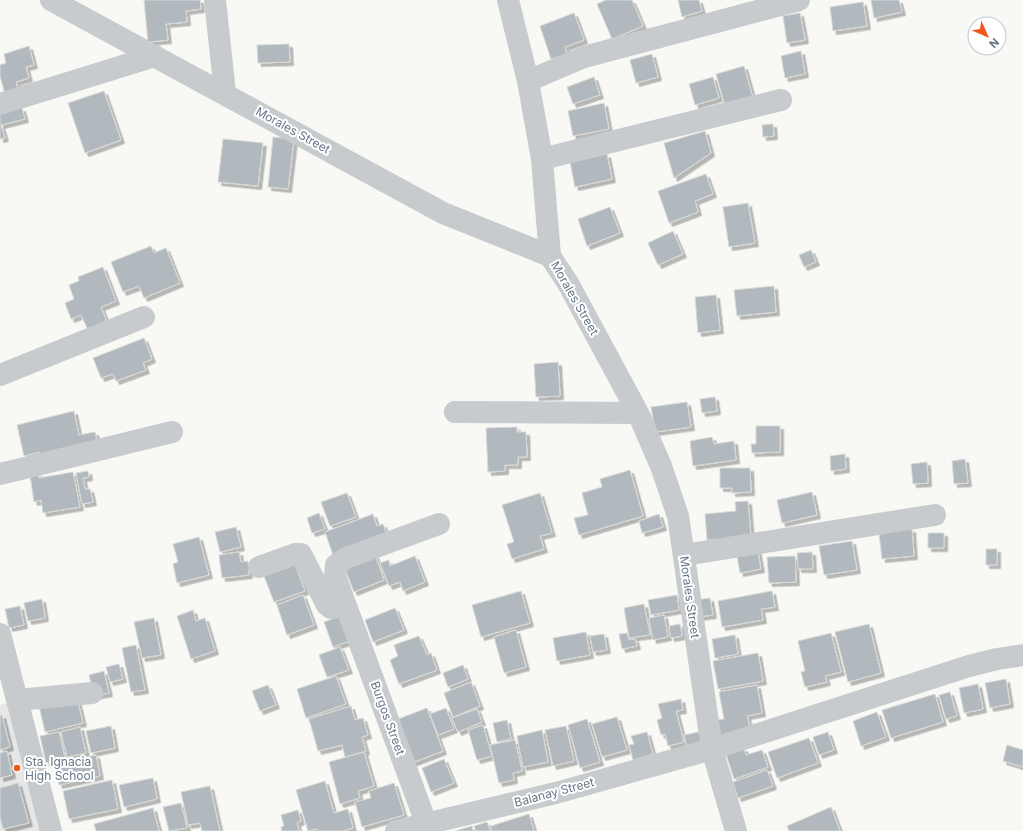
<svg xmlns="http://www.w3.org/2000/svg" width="1023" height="831" font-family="Inter,sans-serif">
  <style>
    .built { fill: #e6e7e6 }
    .building { fill: #b1b8be; stroke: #d9dad7; filter: url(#shadow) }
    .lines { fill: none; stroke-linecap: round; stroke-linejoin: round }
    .minor { stroke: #c7cbce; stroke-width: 22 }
    .poi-dot { fill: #f0591c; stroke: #fff; stroke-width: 1.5 }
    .labels { text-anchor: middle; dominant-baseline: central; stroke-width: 4; stroke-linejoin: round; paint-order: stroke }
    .street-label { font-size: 12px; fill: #657688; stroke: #fff }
    .poi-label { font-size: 12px; fill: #657688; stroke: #fff; text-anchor: start }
  </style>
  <defs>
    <filter id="shadow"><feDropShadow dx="3.5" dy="3.5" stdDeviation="0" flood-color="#0004"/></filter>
  </defs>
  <rect width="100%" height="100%" fill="#f8f8f5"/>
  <path class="built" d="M17,700l34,131h-51v-126z"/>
  <path class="building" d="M144,0h56l1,9 -15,2 1,11 -21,2 2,16 -20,2z
    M606,0h26l11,26 -31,13 -15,-35z
    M678,0h21l3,11 -20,6z
    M871,0h28l3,12 -28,6z
    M863,2l4,24 -34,5 -3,-24z
    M574,13l10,27 -19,7 2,7 -16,5 -11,-33z
    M800,13l5,27 -18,3 -4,-27z
    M289,44l1,18 -32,1 -1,-18z
    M29,46l5,19 -8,2 3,11 -13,4 2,8 -13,4 -5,-18v-11l6,-2 -2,-9z
    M801,51l4,23 -20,4 -4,-22z
    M652,54l6,23 -22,6 -6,-23z
    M744,66l9,32 -28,8 -9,-32z
    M594,77l6,18 -27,9 -6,-17z
    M713,77l6,21 -24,7 -6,-21z
    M104,91l17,49 -36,13 -17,-50z
    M604,103l5,26 -36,7 -5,-25z
    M22,108l3,11 -24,6 4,13 -5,1v-26z
    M773,124l1,12 -11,1 -1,-12z
    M705,131l6,22 -37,25 -10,-35z
    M273,137l21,2 -6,50 -20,-2z
    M223,139l40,4 -5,43 -40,-4z
    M607,154l5,25 -37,8 -5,-25z
    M706,174l7,20 -18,7 3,11 -29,11 -11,-32z
    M748,203l7,40 -26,4 -6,-40z
    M610,207l10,26 -33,13 -9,-27z
    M673,231l10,23 -25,11 -10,-22z
    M151,246l3,7 12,-5 14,35 -36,15 -5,-12 -16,6 -12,-30z
    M811,250l5,12 -12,5 -5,-12z
    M103,267l13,34 -15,6 7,18 -19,7 -8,-17 -10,4 -6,-16 9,-4 -5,-14 10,-4 -1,-4z
    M774,286l2,26 -39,4 -3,-26z
    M716,295l4,35 -22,3 -3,-36z
    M144,338l8,21 -9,4 3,7 -30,11 -3,-7 -12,4 -8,-20z
    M558,362l2,34 -24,1 -2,-33z
    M715,397l2,14 -15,2 -2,-14z
    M687,402l4,25 -36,5 -4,-25z
    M74,411l5,24 16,-3 3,14 -57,13 -2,-7 -15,4 -7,-31z
    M756,426h24v26l-28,1 -1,-9h5z
    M517,427v5h9l1,25h-9v8h-13v6l-17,1 -2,-44z
    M712,437l2,7 20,-3 2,19 -43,6 -3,-25z
    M845,454l1,15 -15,2 -1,-15z
    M965,459l3,24 -14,1 -2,-23z
    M927,462l1,21 -15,1 -2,-20z
    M720,468h30l1,24 -19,1v-5h-12z
    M630,470l13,46 -64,19 -5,-17 14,-3 -6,-22 20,-6 -2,-8z
    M88,471l1,6 -6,1 2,11h5l3,13 -11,2 -6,-31z
    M73,472l7,35 -37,6 -2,-13 -7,2 -4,-27 8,-2 1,5z
    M812,492l5,23 -35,8 -5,-23z
    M347,493l9,24 -26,9 -9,-24z
    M540,493l12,40 -12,3 4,13 -32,10 -5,-15 7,-2 -12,-37z
    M748,501l3,36 -44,3 -2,-26 31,-3 -1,-9z
    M319,513l6,16 -13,4 -5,-15z
    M373,514l4,12 6,-2 5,14 -54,20 -9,-26z
    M659,514l4,13 -21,6 -3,-12z
    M236,527l5,20 -21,5 -5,-20z
    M912,529l2,27 -32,3 -3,-26z
    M928,533h16v15h-16z
    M199,537l10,38 -32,8 -4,-19 5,-2 -5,-18z
    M852,541l5,29 -33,5 -5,-29z
    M757,547l4,22 -21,4 -4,-22z
    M986,549h11v16h-11z
    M239,552l2,10 7,-1 1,14 -27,3 -3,-23z
    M812,552l1,17h-15l-1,-16z
    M375,555l9,25 -30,12 -10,-25z
    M415,556l10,26 -22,9 -3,-9 -11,4 -9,-23 9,-3 1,6z
    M795,556l1,26 -27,1 -2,-26z
    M295,565l10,26 -31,11 -10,-26z
    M521,591l9,32 -49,14 -9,-32z
    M772,591l3,16 -14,2 2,11 -41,7 -4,-26z
    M303,595l11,30 -27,10 -10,-30z
    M677,595l2,15 -28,5 -3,-15z
    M710,598l3,17 -15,2 -3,-17z
    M42,599l3,19 -17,3 -4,-18z
    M644,604l6,31 -21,3 -5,-30z
    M20,606l4,19 -15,3 -4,-19z
    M395,608l9,22 -31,12 -8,-22z
    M193,610l3,11 9,-3 10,33 -24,8 -14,-43z
    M664,615l4,22 -15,3 -4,-22z
    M340,616l9,25 -16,6 -9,-25z
    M154,618l7,37 -19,3 -8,-36z
    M680,624l2,12 -11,2 -2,-12z
    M869,624l12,49 -33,9 -13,-50z
    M516,630l10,37 -22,6 -10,-36z
    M586,632l4,23 -33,6 -4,-23z
    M627,633l2,7 6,-1 2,7 -15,3 -3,-15z
    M831,633l10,39 -16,4 2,6 -22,5 -4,-15 4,-1 -7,-30z
    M604,634l3,16 -14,2 -3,-16z
    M735,635l3,19 -23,4 -3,-19z
    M419,636l8,19 4,-2 6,17 -38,14 -9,-24 8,-4 -4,-11z
    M136,645l9,45 -14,2 -9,-44z
    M340,647l9,23 -22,7 -8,-22z
    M758,653l5,28 -45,8 -5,-28z
    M119,664l4,15 -13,3 -4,-15z
    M463,665l5,14 -20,8 -5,-14z
    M104,671l5,22 -15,3 -5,-21z
    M336,676l10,28 -40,14 -9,-29z
    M1006,679l4,25 -20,4 -5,-25z
    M471,682l9,24 -27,11 -9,-24z
    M978,684l5,25 -19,4 -5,-25z
    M268,685l8,20 -16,6 -8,-20z
    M757,685l5,28 -15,3 4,16 -30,5 -3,-17 6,-1 -5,-27z
    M950,692l7,24 -11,3 -7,-24z
    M935,694l8,28 -52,16 -9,-28z
    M77,698l6,25 -38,9 -6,-26z
    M681,699l2,11 -7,1 8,31 -16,4 -3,-12 -4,1 -4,-15 5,-2 -4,-14z
    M351,706l4,14 8,-2 5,17 -6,2 4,14 -21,6 -3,-12 -24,6 -9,-32z
    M427,708l16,43 -34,13 -16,-43z
    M446,708l8,21 -16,6 -8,-21z
    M477,709l5,13 -24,10 -6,-14z
    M877,712l9,25 -25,9 -8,-25z
    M2,715l8,32 -10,3v-34z
    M617,717l10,33 -25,7 -10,-33z
    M587,719l13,43 -20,6 -12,-43z
    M507,720l4,19 -14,3 -4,-19z
    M483,725l9,31 -15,4 -9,-30z
    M111,726l4,22 -24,5 -5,-22z
    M566,726l8,35 -21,5 -8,-36z
    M80,727l6,26 -19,4 -6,-25z
    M542,730l6,32 -25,5 -6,-31z
    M59,732l6,26 -19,5 -6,-27z
    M647,732l6,22 -20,6 -4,-15 5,-1 -3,-8z
    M699,732l3,12 -15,3 -3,-12z
    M828,732l6,18 -15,5 -6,-18z
    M809,738l9,25 -41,15 -9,-26z
    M515,740l7,31 -9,2 1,7 -15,3 -9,-38z
    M1007,745l16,5v17l-20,-6z
    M744,748l2,7 16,-5 6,17 -34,12 -8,-25z
    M7,751l5,24 -12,3v-25z
    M364,752l10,34 -16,5 2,7 -20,6 -11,-42z
    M96,755l4,21 -41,9 -4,-21z
    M444,759l10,24 -23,9 -9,-24z
    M767,770l6,16 -35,12 -5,-16z
    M153,778l4,21 -33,8 -5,-22z
    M112,780l6,29 -49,10 -6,-28z
    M325,781l9,32 14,-4 5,19 -10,3h-25l-1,-2 -9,2 -12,-41z
    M18,783l11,40 -26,6 -3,-12v-29z
    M394,783l10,32 -42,12 -7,-25 16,-4 -2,-7z
    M210,786l10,45h-18l-2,-8 -12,2 -7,-33z
    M181,803l6,25 -18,3 -6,-24z
    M831,807l9,24h-51l-2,-5z
    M153,808l6,23h-63l-2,-7z
    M298,810l3,11 -4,2 2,8h-17l-1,-4 3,-1 -3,-11z
    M529,814l5,17h-42l-1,-5z
    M487,822l3,9h-14l-2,-5z
    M472,826l1,5h-18z"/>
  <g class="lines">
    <path class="minor" d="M51,0l392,213 107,43 19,29 69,128 23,53 17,50 34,233 24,82
      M215,0l10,93
      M508,0l20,81
      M0,104l155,-48
      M542,159l239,-59
      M550,256l-8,-97 -14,-78 56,-24 215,-57
      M0,375l144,-58
      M455,412l183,1
      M0,474l172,-42
      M684,555l251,-40
      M259,567l36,-13h6l26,51 4,3 15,-2
      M0,634l51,197
      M17,700l75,-7
      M396,831l160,-38 156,-44 257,-83 28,-7 26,-4
      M429,831l-94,-255 1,-11 10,-7 93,-34"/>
  </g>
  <circle class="poi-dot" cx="17" cy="768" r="4"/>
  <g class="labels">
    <g class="street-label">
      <text transform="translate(293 130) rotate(29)">Morales Street</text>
      <text transform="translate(575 298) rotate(60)">Morales Street</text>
      <text transform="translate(690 597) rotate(82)">Morales Street</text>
      <text transform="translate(388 718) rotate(70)">Burgos Street</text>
      <text transform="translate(554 792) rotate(-15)">Balanay Street</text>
    </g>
    <g class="poi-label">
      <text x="25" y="761">Sta. Ignacia<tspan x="25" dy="14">High School</tspan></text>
    </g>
  </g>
  <g transform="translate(987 36) rotate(135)"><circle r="19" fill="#ffffff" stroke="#c1c8cf"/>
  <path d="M0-3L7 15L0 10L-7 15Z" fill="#f0591c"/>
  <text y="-6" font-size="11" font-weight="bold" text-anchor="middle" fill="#657688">N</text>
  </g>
</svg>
